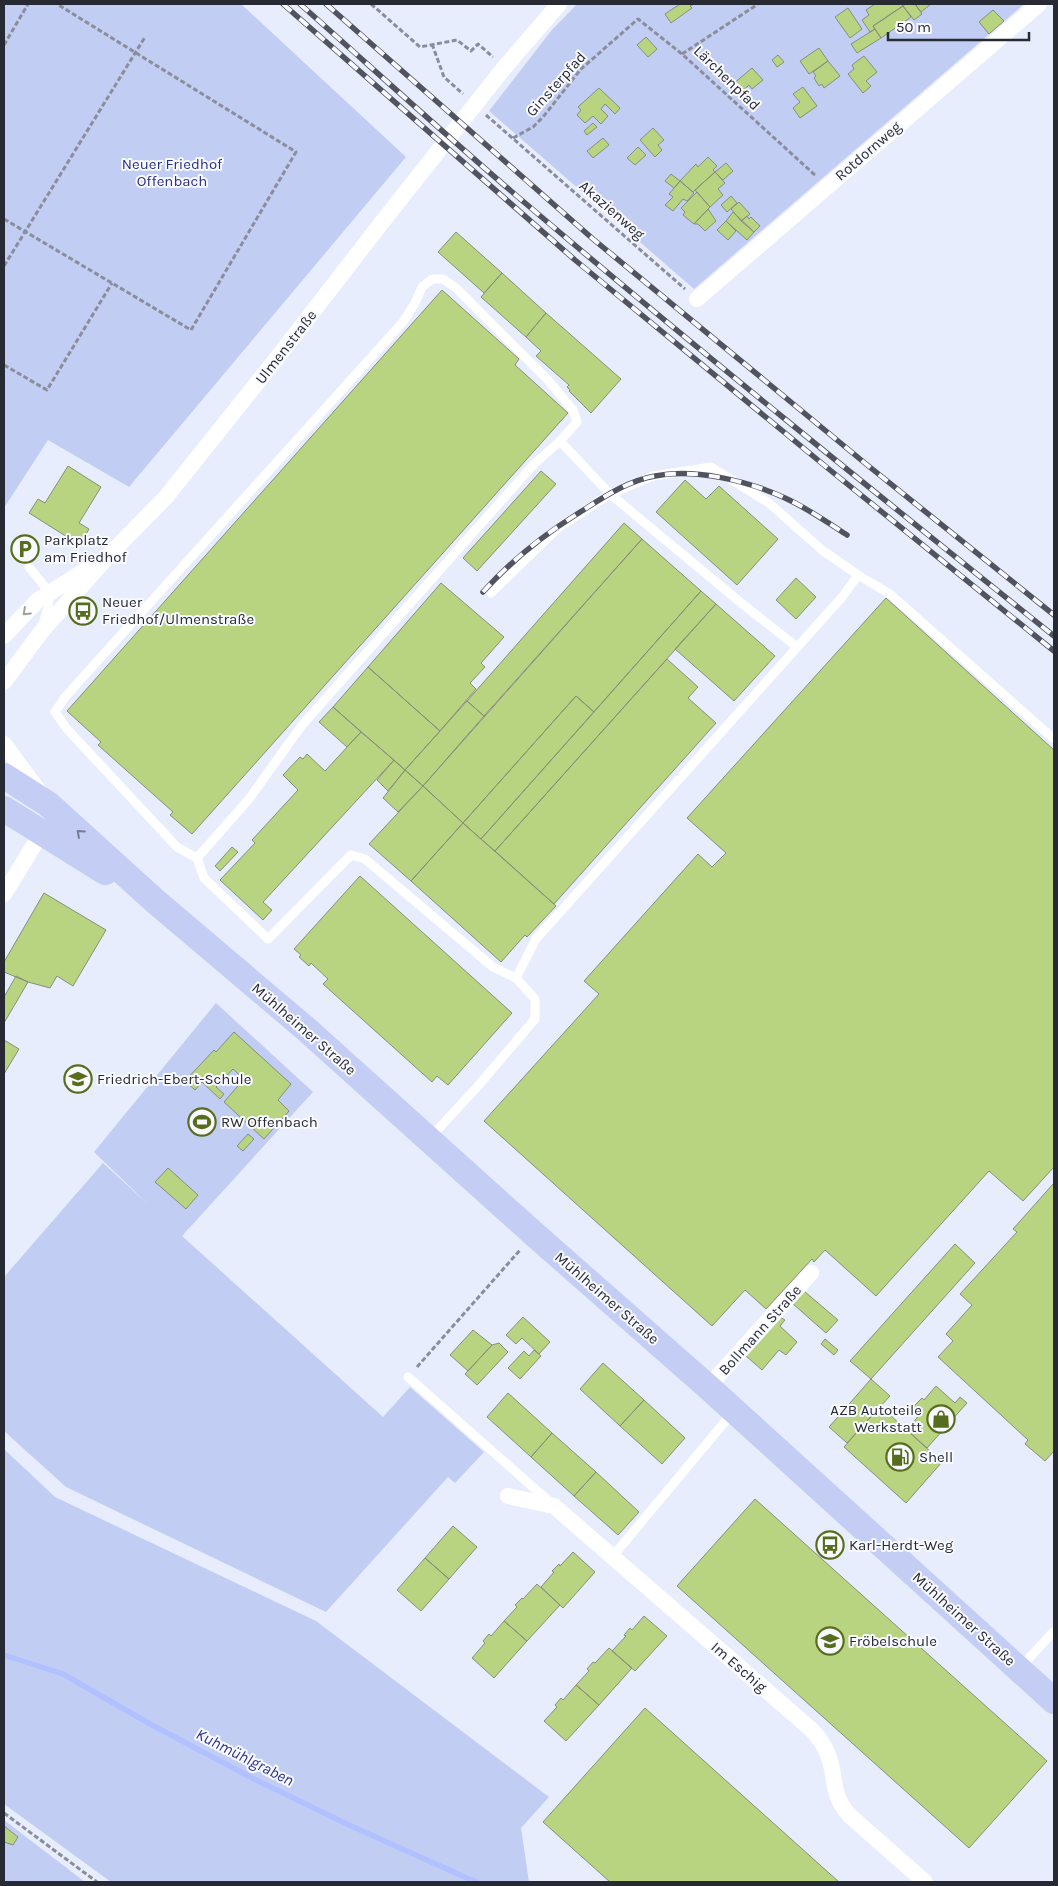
<svg xmlns="http://www.w3.org/2000/svg" width="1058" height="1886" font-family="Karla,sans-serif">
  <style>
    .green { fill: #c2cdf4 }
    .lines { fill: none; stroke-linecap: round; stroke-linejoin: round }
    .stream { stroke: #b1c0ff; stroke-width: 5.5 }
    .building { fill: #b9d481; stroke: #878e7a }
    .path { stroke: #8a8d9a; stroke-width: 3; stroke-dasharray: 5 2.5; stroke-linecap: butt }
    .lane { stroke: #fff; stroke-width: 9 }
    .street { stroke: #fff; stroke-width: 16 }
    .primary { stroke: #c4cef5; stroke-width: 26 }
    .rail-casing { stroke: #51535e; stroke-width: 5.5 }
    .rail { stroke: #f9faff; stroke-width: 4; stroke-dasharray: 11; stroke-linecap: butt }
    .oneway { stroke: #9e9fa3 }
    .oneway2 { stroke: #767c94 }
    .labels { text-anchor: middle; dominant-baseline: central; stroke-width: 4; stroke-linejoin: round; paint-order: stroke }
    .street-label { font-size: 15px; fill: #282a33; stroke: #f9faff }
    .park-label { font-size: 15px; fill: #282e84; stroke: #f9faff }
    .poi-label { font-size: 15px; fill: #282a33; stroke: #f9faff; text-anchor: start }
    .water-label { font-size: 16px; font-style: italic; fill: #2a3087; stroke: #f9faff }
  </style>
  <rect width="100%" height="100%" fill="#e8edfe"/>
  <path class="green" d="M4,4h237l165,153 -277,330 -81,-47 -44,68z
    M577,4h447l-330,285 -205,-178 62,-80z
    M216,1003l97,89 -131,144 201,181 27,-30 74,65 -29,31 -7,-6 -122,135 -260,-125 -62,-56v-154l99,-114 46,42 -55,-53z
    M4,1449l51,48 261,124 233,176 -28,31 8,54h-418l-107,-78z
    M4,1820l81,62h-81z"/>
  <g class="lines">
    <path class="stream" d="M4,1655l59,19 89,51 100,53 99,48 125,56"/>
  </g>
  <path class="building" d="M680,4h14l-4,2 2,2 -21,15 -6,-9z
    M875,4h27l1,2 -30,20 2,3 -5,3 -8,-12 7,-5 -3,-5z
    M906,4h9l7,10 -8,6 -11,-14z
    M915,4h16l-10,8z
    M903,6l8,11 -30,21 -8,-12z
    M848,8l14,21 -12,9 -15,-21z
    M993,10l11,11 -15,13 -10,-12z
    M875,29l6,9 -24,15 -6,-9z
    M646,37l11,12 -9,8 -11,-12z
    M819,48l9,13 -19,13 -9,-13z
    M778,55l6,7 -7,5 -5,-7z
    M864,56l13,16 -11,9 5,5 -8,7 -15,-19 6,-5 -2,-4z
    M828,61l12,15 -16,12 -2,-4 -3,2 -5,-8 2,-2 -3,-4z
    M752,68l11,12 -11,9 -3,-4 -10,9 -7,-9z
    M803,87l14,19 -17,12 -7,-10 7,-6 -7,-8z
    M599,88l21,20 -5,6 -10,-10 -4,5 7,7 -7,8 -8,-8 -8,7 -8,-8 4,-5 -3,-3z
    M593,123l4,4 -10,8 -3,-4z
    M653,128l11,12 -6,5 4,5 -7,7 -15,-17z
    M603,138l6,7 -16,13 -6,-7z
    M638,147l8,8 -11,10 -8,-7z
    M708,157l9,9 -4,4 2,2 -22,20 -13,-11 16,-17 2,3z
    M726,163l7,8 -10,9 -8,-8z
    M715,172l10,11 -7,6 5,6 -13,12 -15,-17z
    M671,174l9,7 -6,7 -9,-7z
    M680,181l14,12 -7,8 -4,-2 -10,12 -8,-6 8,-8 -4,-3z
    M697,192l13,15 -16,17 -11,-9 2,-3 -4,-4z
    M731,196l6,7 -10,9 -6,-7z
    M739,202l11,12 -9,7 -10,-12z
    M708,209l8,12 -11,10 -7,-7h-4z
    M733,212l21,20 -7,8 -21,-19z
    M747,216l2,3 2,-2 9,9 -6,6 -13,-11z
    M726,221l10,10 -8,9 -11,-10z
    M456,232l46,41 -18,20 -46,-41z
    M502,273l44,40 -20,24 -45,-40z
    M442,290l77,69 -4,6 53,48 -376,421 -22,-19 3,-3 -75,-67 3,-3 -34,-31z
    M546,313l75,66 -30,34 -22,-22 1,-1 -3,-3 2,-2 -33,-29 5,-5 -15,-14z
    M68,466l33,21 -22,36 10,6 -9,16 -51,-32 9,-14 7,4z
    M541,471l15,13 -79,87 -14,-13z
    M685,480l21,19 13,-13 59,53 -41,46 -81,-73z
    M624,523l18,16 -158,177 -17,-15z
    M642,539l59,52 -107,121 -18,-16 -113,127 -40,-37z
    M796,578l20,19 -20,22 -20,-19z
    M441,583l63,54 -23,26 4,4 -15,16 6,6 -36,42 -72,-64z
    M701,591l15,13 -221,247 -14,-12z
    M886,598l168,152v417l-31,34 -34,-30 -113,125 -51,-46 -11,12 -2,-3 -46,50 -21,-19 -33,36 -228,-205 115,-127 -15,-13 114,-127 14,13 14,-14 -39,-35z
    M716,604l59,52 -41,45 -59,-52z
    M667,659l31,28 -10,11 28,25 -162,181 -59,-53z
    M368,667l72,64 -35,39 -72,-63z
    M576,696l18,16 -113,127 -18,-16z
    M467,701l17,15 -61,70 -18,-16z
    M333,707l28,25 -14,15 -28,-25z
    M361,732l33,28 -131,142 9,8 -9,10 -43,-40 35,-37 -3,-3 46,-50 -15,-15 17,-18 3,2 4,-5 18,17z
    M394,760l11,10 -17,21 -11,-11z
    M405,770l18,16 -25,26 -15,-14z
    M423,786l40,37 -52,58 -42,-37z
    M463,823l93,83 -29,31 -2,-2 -24,27 -90,-81z
    M232,847l6,5 -18,19 -5,-5z
    M360,876l152,137 -64,72 -11,-9 -5,6 -109,-98 5,-5 -17,-16 -2,3 -10,-9 2,-2 -7,-6z
    M44,893l62,37 -33,56 -16,-10 -7,12 -22,-6 -24,-10v-10z
    M16,976l12,6 -24,41v-26z
    M234,1032l57,52 -13,16 11,11 -25,28 -40,-37 20,-23 -11,-10 -17,18 8,7 -4,5 -18,-17 -7,8 -10,-9 29,-31 2,2z
    M4,1040l15,9 -15,25z
    M248,1134l6,5 -11,12 -6,-5z
    M168,1168l30,27 -12,14 -31,-27z
    M1054,1183v268l-9,10 -20,-17 3,-4 -90,-83 15,-16 -7,-7 26,-29 -12,-11 57,-62 -4,-3z
    M955,1244l20,19 -104,116 -21,-18z
    M804,1291l34,29 -12,13 -33,-29z
    M523,1317l27,25 -11,12 -17,-16 -6,6 -10,-9z
    M780,1317l5,3 -5,6 17,16 -11,13 -7,-5 -17,20 -16,-14z
    M473,1330l19,15 -24,26 -18,-16z
    M825,1339l13,11 -4,5 -13,-11z
    M499,1343l9,9 -31,33 -12,-11 27,-29z
    M534,1350l7,6 -21,23 -12,-11 16,-17 5,5z
    M603,1363l41,37 -24,26 -40,-37z
    M871,1379l19,17 -43,47 -18,-16z
    M936,1386l19,17 5,-6 7,6 -40,45 -20,-18 13,-16 -7,-7 9,-9 2,2z
    M508,1393l44,40 -21,24 -44,-40z
    M644,1400l41,38 -23,26 -42,-38z
    M880,1406l62,56 -36,41 -62,-56z
    M552,1433l44,39 -22,24 -43,-39z
    M596,1472l43,40 -21,23 -44,-39z
    M755,1499l292,262 -78,87 -292,-262z
    M453,1526l24,21 -28,32 -24,-21z
    M573,1552l22,20 -32,36 -22,-21 13,-15 -2,-1 7,-7 1,2z
    M425,1558l24,21 -28,32 -24,-21z
    M537,1584l23,21 -33,36 -23,-20 13,-14 -2,-2 7,-7 1,1z
    M644,1616l23,20 -32,35 -23,-20 14,-15 -2,-1 6,-7 2,2z
    M504,1621l23,20 -33,37 -22,-20 13,-15 -2,-2 6,-7 2,2z
    M609,1648l23,20 -33,37 -23,-20 13,-14 -2,-2 6,-7 2,1z
    M576,1685l23,20 -33,36 -22,-20 13,-14 -2,-2 6,-7 2,2z
    M645,1708l194,174h-229l-67,-60z
    M4,1826l14,11 -5,8 -9,-3z"/>
  <g class="lines">
    <path class="path" d="M371,4l49,43 37,-7 14,11 7,-7 15,13
      M432,44l12,33 19,17
      M4,45l24,-41
      M682,54l76,-50
      M486,115l199,174
      M513,138l20,-11 10,-10 38,-48 57,-50 44,35 134,122
      M4,219l187,111 105,-178 -239,-148
      M4,266l141,-229
      M4,365l43,25 65,-107
      M417,1367l103,-117
      M4,1813l93,69"/>
    <path class="lane" d="M560,441l50,53 130,108 57,45
      M29,567l21,26 -2,14 -5,17
      M491,593l67,-65 52,-34 43,-18 58,-9 58,36 53,47 36,25 32,19 164,145
      M197,858l52,-59 53,-74 232,-261 26,-23 17,-19 -4,-12 -26,-31 -91,-91 -13,-9h-11l-10,8 -7,16 -12,19 -337,374 -11,16 12,17 110,118 20,11 7,20 64,61 83,-84 14,4 128,108 23,11
      M430,1138l48,-52 57,-67v-20l-19,-21 20,-39 307,-343 15,-21
      M408,1377l143,126
      M613,1556l120,-144
      M1021,1667l33,-36"/>
    <path class="street" d="M697,299l342,-295
      M4,636l33,-35 58,-37
      M4,682l37,-50 69,-78 56,-57 111,-139 109,-141 118,-149 55,-64
      M4,744l37,50
      M4,894l38,-62
      M708,1387l103,-114
      M508,1496l46,10 259,225c6,7 12,15 15,24 9,23 2,38 21,60l76,67"/>
    <path class="primary" d="M4,776l44,28 107,97 151,128 228,205 174,153 346,314
      M4,809l101,63"/>
    <g class="rail-casing">
      <path id="rail" d="M283,4l292,256 255,210 224,181
        M300,4c70,62 140,126 211,187 178,152 361,299 543,445
        M326,4l267,235 273,225 188,151
        M483,592c28,-31 59,-56 94,-78 24,-15 49,-33 78,-38 39,-8 94,5 130,22 22,10 42,24 62,37"/>
    </g>
    <use href="#rail" class="rail"/>
  </g>
  <defs><path id="oneway-chevron" d="M-2-3.5L2.5 0L-2 3.5" fill="none" stroke-width="1.6" stroke-linecap="round" stroke-linejoin="round" transform="scale(1.25)"/></defs>
  <use class="oneway" href="#oneway-chevron" transform="translate(26 612) rotate(137)"/>
  <use class="oneway2" href="#oneway-chevron" transform="translate(80 833) rotate(-138)"/>
  <defs>
    <g id="parking-ring" transform="scale(1.4375)"><circle r="9.5" fill="#f9faff" stroke="#576d1d" stroke-width="1.5"/><path d="M-3.5-5.5H1a3.5 3.5 0 0 1 0 7H-1V5.5H-3.5ZM-1-3.4V-.6H.8a1.4 1.4 0 0 0 0-2.8Z" fill="#576d1d"/></g>
    <g id="bus-ring" transform="scale(1.4375)"><circle r="9.5" fill="#f9faff" stroke="#576d1d" stroke-width="1.5"/><path d="M-5-6H5V4H4V6H2V4H-2V6H-4V4H-5ZM-3.5-4V0h7V-4ZM-3.5 1.2v1.5H-2V1.2ZM2 1.2v1.5H3.5V1.2Z" fill="#576d1d"/></g>
    <g id="school-ring" transform="scale(1.4375)"><circle r="9.5" fill="#f9faff" stroke="#576d1d" stroke-width="1.5"/><path d="M0-5L7-2L0 1L-7-2ZM-4 1L0 2.5L4 1V4Q0 6-4 4Z" fill="#576d1d"/></g>
    <g id="stadium-ring" transform="scale(1.4375)"><circle r="9.5" fill="#f9faff" stroke="#576d1d" stroke-width="1.5"/><path d="M0-5a6.5 5 0 1 0 0 10a6.5 5 0 1 0 0-10ZM-3.5-1.8h7v3.6h-7Z" fill="#576d1d"/></g>
    <g id="shop-ring" transform="scale(1.4375)"><circle r="9.5" fill="#f9faff" stroke="#576d1d" stroke-width="1.5"/><path d="M-5-2.5h2.3a2.7 3.5 0 0 1 5.4 0H5L5.5 6h-11ZM-1.5-2.5h3a1.5 2.3 0 0 0-3 0Z" fill="#576d1d"/></g>
    <g id="fuel-ring" transform="scale(1.4375)"><circle r="9.5" fill="#f9faff" stroke="#576d1d" stroke-width="1.5"/><path d="M-5.5-6h7V0h2V4h1.3V-2.5L3-4.5l.8-.8L6-3V5H2.5V1h-1V6h-7ZM-4.2-4.7v3.2H.2V-4.7Z" fill="#576d1d"/></g>
  </defs>
  <g fill-rule="evenodd">
    <use href="#parking-ring" x="25" y="549"/>
    <use href="#bus-ring" x="83" y="611"/>
    <use href="#school-ring" x="78" y="1079"/>
    <use href="#stadium-ring" x="202" y="1122"/>
    <use href="#shop-ring" x="941" y="1419"/>
    <use href="#fuel-ring" x="900" y="1457"/>
    <use href="#bus-ring" x="830" y="1545"/>
    <use href="#school-ring" x="830" y="1641"/>
  </g>
  <g class="labels">
    <g class="street-label">
      <text transform="translate(727 78) rotate(44)">Lärchenpfad</text>
      <text transform="translate(556 84) rotate(-48)">Ginsterpfad</text>
      <text transform="translate(868 151) rotate(-41)">Rotdornweg</text>
      <text transform="translate(612 210) rotate(41)">Akazienweg</text>
      <text transform="translate(286 347) rotate(-52)">Ulmenstraße</text>
      <text transform="translate(304 1029) rotate(41)">Mühlheimer Straße</text>
      <text transform="translate(607 1298) rotate(41)">Mühlheimer Straße</text>
      <text transform="translate(760 1330) rotate(-48)">Bollmann Straße</text>
      <text transform="translate(964 1619) rotate(42)">Mühlheimer Straße</text>
      <text transform="translate(739 1667) rotate(41)">Im Eschig</text>
    </g>
    <g class="park-label">
      <text x="172" y="164">Neuer Friedhof<tspan x="172" dy="17">Offenbach</tspan></text>
    </g>
    <g class="poi-label">
      <text x="44" y="540">Parkplatz<tspan x="44" dy="17">am Friedhof</tspan></text>
      <text x="102" y="602">Neuer<tspan x="102" dy="17">Friedhof/Ulmenstraße</tspan></text>
      <text x="97" y="1079">Friedrich-Ebert-Schule</text>
      <text x="221" y="1122">RW Offenbach</text>
      <text x="922" y="1410" text-anchor="end">AZB Autoteile<tspan x="922" dy="17">Werkstatt</tspan></text>
      <text x="919" y="1457">Shell</text>
      <text x="849" y="1545">Karl-Herdt-Weg</text>
      <text x="849" y="1641">Fröbelschule</text>
    </g>
    <g class="water-label">
      <text transform="translate(245 1757) rotate(27)">Kuhmühlgraben</text>
    </g>
  </g>
  <rect width="1058" height="1886" fill="none" stroke="#282a33" stroke-width="10"/>
  <path d="M888 32v8h141v-8" fill="none" stroke="#282a33" stroke-width="2.5"/>
  <text x="896" y="32" font-size="15" fill="#282a33" stroke="#f9faff" stroke-width="4" paint-order="stroke">50 m</text>
</svg>
